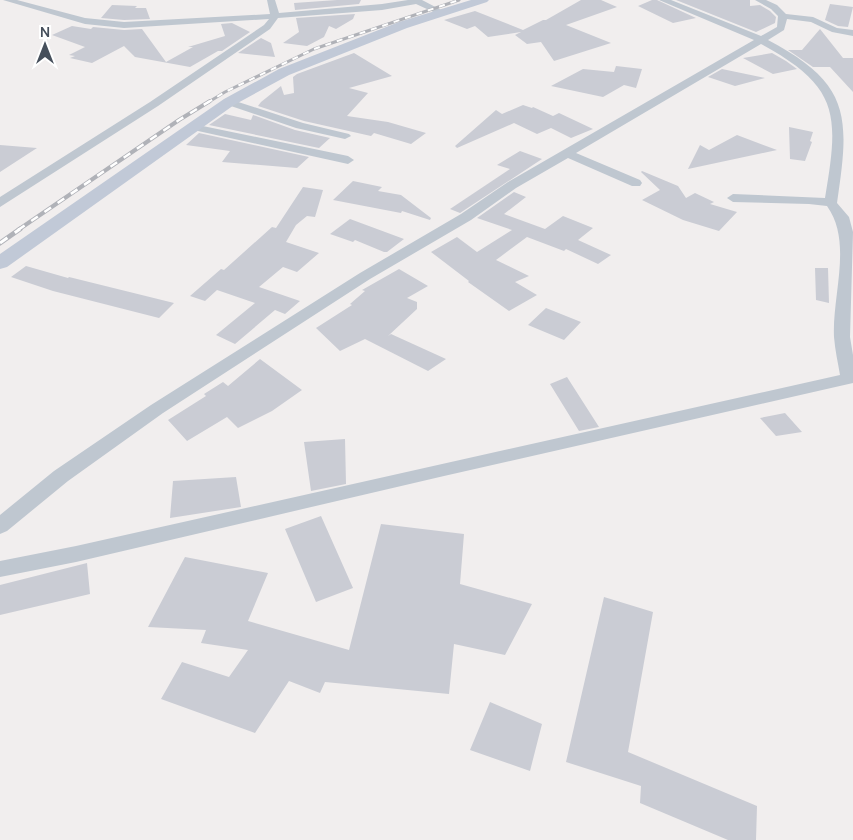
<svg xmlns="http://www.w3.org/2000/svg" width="853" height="840" font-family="Manrope,sans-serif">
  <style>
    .building { fill: #caccd4 }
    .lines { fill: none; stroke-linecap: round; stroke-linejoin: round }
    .street { fill: #bfc7d0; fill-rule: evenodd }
    .secondary { fill: #c1c9d7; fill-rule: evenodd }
    .rail-far2-casing { stroke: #b0b2b8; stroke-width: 3 }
    .rail-far1-casing { stroke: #b0b2b8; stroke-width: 4 }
    .rail-casing { stroke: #b0b2b8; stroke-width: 5 }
    .rail-far2 { stroke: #fff; stroke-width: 2; stroke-dasharray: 6; stroke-linecap: butt }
    .rail-far1 { stroke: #fff; stroke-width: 2.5; stroke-dasharray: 8; stroke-linecap: butt }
    .rail { stroke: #fff; stroke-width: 3; stroke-dasharray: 9; stroke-linecap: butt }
  </style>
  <rect width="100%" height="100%" fill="#f1eeee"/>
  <path class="building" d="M337,0h24l-2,4 -64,6 -1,-7z
    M581,0h20l16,7 -51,18 45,18 -57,18 -13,-19 -14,2 -12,-9 6,-3 -33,5 -13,-11 -8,3 -23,-9 31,-9 48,19 20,-10h3z
    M652,0h5l39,18 -23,5 -35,-17z
    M676,0h74v6l10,-1 10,6 6,6 -1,6 -19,9z
    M830,4l23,3 -5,20 -10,-1 -13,-6z
    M112,5l25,1 -2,2h11l4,11 -26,1 -23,-2z
    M355,14l-2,5 -17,10 -7,-3 -5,11 -17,9 -24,-3 16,-11 -3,-14z
    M232,23l18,9 -28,19h-4l-28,16 -55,-10 -11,-11 -32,17 -22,-5 5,-2 -6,-1 16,-8 -33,-12 20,-9 19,3 2,-2 31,3 18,-1 24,33 27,-15h-5l37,-11 -4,-12z
    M820,29l23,29h10v34l-23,-25h-17l-25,-17h14z
    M261,38l10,5 4,14 -37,-4z
    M354,53l38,23 -43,12 19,5 -21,23 41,6 38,11 -15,11 -37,-11 -3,3 -67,-15 -46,-15 3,-4 20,-16 3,9 10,-2 -1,-16 4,-3z
    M772,53l14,8 11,8 -24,5 -30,-16z
    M616,66l26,3 -6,19 -12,-3 -21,12 -52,-11 32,-17 31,3z
    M722,69l43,9 -30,8 -27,-9z
    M523,105l9,3 1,-1 20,9 6,-3 34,16 -22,9 -20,-10 -14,6 -23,-11 -57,25 -2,-2 41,-36 6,4z
    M225,114l26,6 2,-5 42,15 35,8 -11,10 -110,-23z
    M789,127l24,5 -3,9 2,1 -7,19 -15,-2z
    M199,133l110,24 -12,11 -75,-6 8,-11 -44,-6z
    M737,135l40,15 -89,19 12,-24 9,5z
    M0,145l37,3 -37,24z
    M520,151l22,8 -82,54 -10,-4 60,-40 -13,-4z
    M642,171l36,15 8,12 9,-5 19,9 -4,2 27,8 -18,19 -36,-11 -41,-20 18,-10 -19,-18z
    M353,181l29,6 -4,4 23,4 30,23 -1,2 -28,-9 -1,2 -68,-13z
    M303,187l20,3 -8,27 -8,-1 -11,9 -10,17 33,11 -22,19 -14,-5 -24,20 41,14 -15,13 -10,-4 -40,34 -19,-9 39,-32 -38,-13 -12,11 -15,-5 31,-27 3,1 48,-43 4,1z
    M514,192l12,5 -22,17 41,15 18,-13 30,12 -15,12 33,15 -13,9 -32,-15 -2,2 -37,-14 -31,23 33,16 -14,6 22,13 -28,16 -41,-29 1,-1 -38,-29 26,-15 20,15 35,-22 -35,-12z
    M350,219l54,20 -17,13h-3l-29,-12 -2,2 -23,-8z
    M26,266l42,12 1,-1 105,26 -15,15 -106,-27 -42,-14z
    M815,268h13l1,35 -13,-3z
    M399,269l29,17 -21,12 10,4v7l-29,27 3,-2 55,25 -18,12 -63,-32 -25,12 -24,-23 36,-23 -2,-1 15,-13 -3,-1z
    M546,308l35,14 -17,18 -36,-15z
    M260,359l42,31 -30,21 -34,17 -11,-11 -40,24 -19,-21 38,-24 -2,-2 19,-12 5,4z
    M567,377l32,50 -20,4 -29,-47z
    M785,413l17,19 -26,4 -16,-18z
    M345,439l1,45 -35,7 -7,-49z
    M236,477l5,30 -71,11 3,-37z
    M321,516l32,72 -37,14 -31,-73z
    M381,524l83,10 -4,50 72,20 -27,51 -51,-11 -5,50 -124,-12 -5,11 -31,-12 -34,52 -94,-34 21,-37 47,15 19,-27 -47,-7 5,-13 -58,-3 37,-70 83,16 -20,48 101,29z
    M87,563l3,31 -90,21v-30z
    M604,597l49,15 -25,140 129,54 -1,34h-28l-88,-37 1,-17 -75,-24z
    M490,702l52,22 -12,47 -60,-21z"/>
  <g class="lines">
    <path class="street" d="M3,0h14l68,18 39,4 146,-8 -3,-14h8l4,13 103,-9 26,-4h14l25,13 -4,3 -3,-1 -24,-11 -34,6 -104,8 -8,11 -112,77 -158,101v-10l150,-95 114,-77 5,-6 -145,9 -39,-4z
      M659,0h12l90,36 16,-9 1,-11 -7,-7 -16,-9h11l11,5 9,9 27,3 24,11 16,2v6l-21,-4 -21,-10 -24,-3 -3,11 -16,10c83,44 82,76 69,163l12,14 4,15 -3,105 3,18v28l-409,93 -368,86 -76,15v-16l76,-15 764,-171c-2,-12 -5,-25 -6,-38 -2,-42 19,-95 -7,-131l-18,-2 -76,-2 -6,-4 6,-4 92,4c14,-83 15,-111 -64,-154l-185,109 64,27 2,3 -2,3h-8l-64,-28 -52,30 -45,32 -101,59 -207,134 -95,68 -61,50 -7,3v-19l54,-44 97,-66 209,-132 101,-59 47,-32 246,-142z
      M229,99l74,24 46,11 2,2 -6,3 -49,-11 -71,-24 -1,-2 1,-2z
      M193,124l155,32 6,4 -6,4 -159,-35 -2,-2z"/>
    <path class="secondary" d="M471,0h18l-2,2 -80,26 -118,47 -55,30 -227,162 -7,2v-15l224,-155 55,-30 120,-47z"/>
    <g class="rail-far2-casing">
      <path id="rail-far2" d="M207,103l18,-11 89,-43 145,-49"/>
    </g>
    <g class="rail-far1-casing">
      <path id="rail-far1" d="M18,230l161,-110 31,-19"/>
    </g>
    <g class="rail-casing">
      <path id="rail" d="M0,243l20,-14"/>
    </g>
    <use href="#rail-far2" class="rail-far2"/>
    <use href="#rail-far1" class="rail-far1"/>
    <use href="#rail" class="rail"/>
  </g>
  <g transform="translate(45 45)" stroke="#ffffff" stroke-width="4" paint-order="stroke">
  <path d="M0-4L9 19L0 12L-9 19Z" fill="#464f5b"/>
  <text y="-8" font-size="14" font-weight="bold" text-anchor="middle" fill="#464f5b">N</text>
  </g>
</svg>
